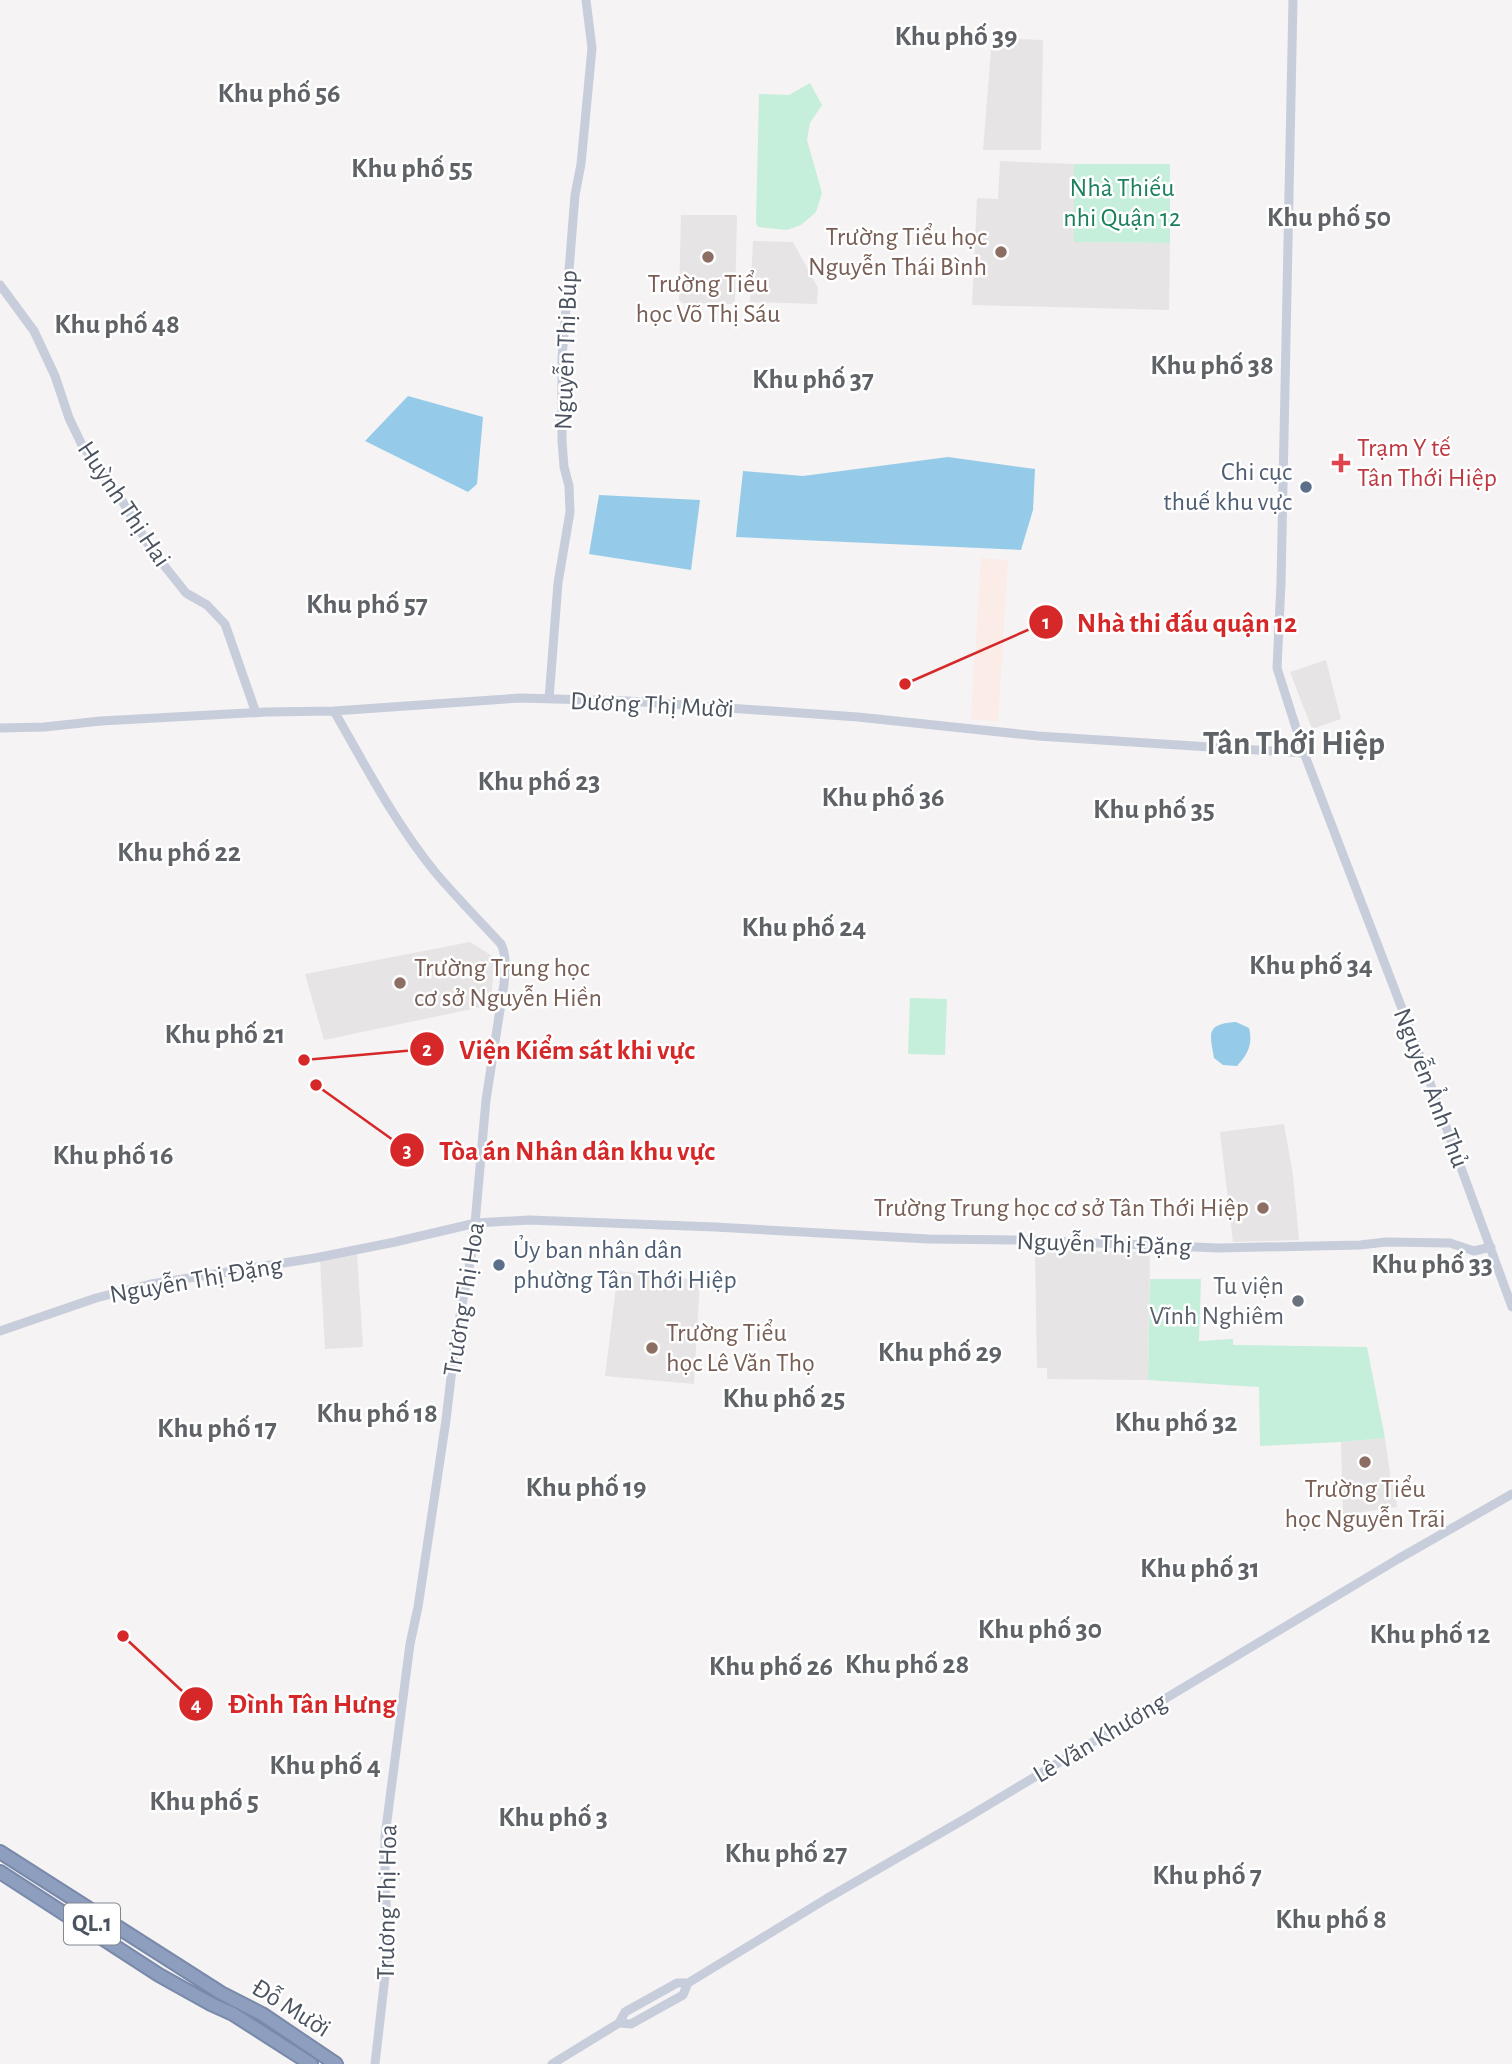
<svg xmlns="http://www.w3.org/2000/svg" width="1512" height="2064" font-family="'Alegreya Sans',sans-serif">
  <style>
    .education { fill: #e6e4e5 }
    .medical { fill: #fbece7 }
    .green { fill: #c5efdb }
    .water { fill: #95cbe9 }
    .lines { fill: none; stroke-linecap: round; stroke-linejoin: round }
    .highway-casing { stroke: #7989aa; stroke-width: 16 }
    .secondary { stroke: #c7cdda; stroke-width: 9 }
    .highway { stroke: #8e9ebe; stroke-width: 12 }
    .education-dot { fill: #8d6e63; stroke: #fff; stroke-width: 2.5 }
    .health-dot { fill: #e0444e; stroke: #fff; stroke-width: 2.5 }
    .service-dot { fill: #5c6f8a; stroke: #fff; stroke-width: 2.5 }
    .worship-dot { fill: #6b7280; stroke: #fff; stroke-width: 2.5 }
    .labels { text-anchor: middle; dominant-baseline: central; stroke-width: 5; stroke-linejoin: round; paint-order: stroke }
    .shield { fill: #fff; stroke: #818790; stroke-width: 2 }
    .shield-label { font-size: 24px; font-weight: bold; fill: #4b5360 }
    .park-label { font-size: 26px; fill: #1d805d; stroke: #fff }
    .education-label { font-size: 26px; fill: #785e54; stroke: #fff; text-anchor: end }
    .street-label { font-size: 26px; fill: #4b5360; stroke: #fff }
    .health-label { font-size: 26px; fill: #be3a42; stroke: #fff; text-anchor: start }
    .service-label { font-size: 26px; fill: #4e5e75; stroke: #fff; text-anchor: end }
    .worship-label { font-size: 26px; fill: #5b616d; stroke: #fff; text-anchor: end }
    .neighbourhood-label { font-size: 28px; font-weight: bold; fill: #5f6267; stroke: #fff }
    .district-label { font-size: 33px; font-weight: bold; fill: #5f6267; stroke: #fff }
    .leader { fill: none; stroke: #d62828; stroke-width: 2.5 }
    .callout-dot { fill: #d62828; stroke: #fff; stroke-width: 2.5 }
    .mark-label { font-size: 21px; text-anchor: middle; font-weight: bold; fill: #fff }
    .callout-label { font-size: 28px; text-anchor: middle; font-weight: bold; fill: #d62828; stroke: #fff; stroke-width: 5; stroke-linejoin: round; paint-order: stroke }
  </style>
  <rect width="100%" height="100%" fill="#f5f3f3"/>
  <path class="education" d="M992,38l51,2 -2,110h-58z
    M1000,161l74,3v78l96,1 -1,67 -197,-5 5,-107 21,1z
    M681,215h56l-2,86 -4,3 -48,-1 -4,-3z
    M753,241l40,1 25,46 -1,16 -67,-2z
    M1326,660l15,59 -29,10 -22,-57z
    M470,942l24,15 -3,48 -167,35 -19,-66z
    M1284,1124l9,51 6,65 -66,2 -13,-110z
    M1035,1250l115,2 -2,128 -101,-1v-11h-10z
    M357,1253l6,94 -38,2 -5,-89z
    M618,1271l82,9 -6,104 -89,-8z
    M1385,1438l6,43 3,4 3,22 -54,8 -2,-73z"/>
  <path class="medical" d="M981,558l27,2 -10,161 -27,-2z"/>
  <path class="green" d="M810,83l12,22 -12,18 -3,17 15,53 -6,19 -15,13 -14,5 -29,-3 -2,-4 3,-129 30,1z
    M1074,164h96v79l-96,-1z
    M910,998l37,1 -2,56 -37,-1z
    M1150,1279h51l-2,62 34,-2v6l134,2 18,91 -44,4 -81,4 -1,-59 -111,-7z"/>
  <path class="water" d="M408,396l75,21 -6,67 -9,8 -103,-51z
    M948,457l87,12 -2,41 -12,40 -285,-13 7,-66 60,5z
    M599,495l101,5 -9,70 -102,-16z
    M1236,1022l13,6c4,16 -1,26 -12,38l-14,-1 -9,-7c-4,-24 -9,-34 22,-36z"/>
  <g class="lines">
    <g class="highway-casing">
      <path id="highway" d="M0,1852l221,141 41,21 74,50
        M0,1872l159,103 52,29 22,10 78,50"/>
    </g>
    <path class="secondary" d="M1293,0l-12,583 -4,85 27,85 115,300 93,254
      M0,285l34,46 21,45 14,42 13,27 39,54 30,50 35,44 21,12 18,19 31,89
      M549,699l9,-116 12,-71 -1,-26 -5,-19 -2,-26v-83l13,-163 6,-31 11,-116 -6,-48
      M334,711c31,54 61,112 101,161 21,25 44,48 66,72 6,12 4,27 3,40l-18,116 -13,146 -18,97 -9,77 -28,187 -8,37 -25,192v39l3,75 -13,114
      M0,728l44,-1 57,-6 165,-9 68,-1 186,-13 107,3 231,16 180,19 266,17
      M0,1331l96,-33 55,-14 164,-26 80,-16 81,-19 53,-3 186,7 214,12 94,1 196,8 141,-3 26,-3 64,1 24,8 17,-4
      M619,2023l12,1 52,-29 5,-12 138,-84 137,-79 435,-261 114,-65
      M552,2064l67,-41 6,-11 52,-29h11"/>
    <use href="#highway" class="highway"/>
  </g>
  <g class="education-dot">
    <circle cx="1001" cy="252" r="7"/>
    <circle cx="708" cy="257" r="7"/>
    <circle cx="400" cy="983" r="7"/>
    <circle cx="1263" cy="1208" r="7"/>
    <circle cx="652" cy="1348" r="7"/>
    <circle cx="1365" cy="1462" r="7"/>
  </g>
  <path class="health-dot" d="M1337.5 452.5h7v7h7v7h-7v7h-7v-7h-7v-7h7z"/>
  <g class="service-dot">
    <circle cx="1306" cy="487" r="7"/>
    <circle cx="499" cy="1265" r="7"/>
  </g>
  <circle class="worship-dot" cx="1298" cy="1301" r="7"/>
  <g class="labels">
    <rect class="shield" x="64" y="1903.5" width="56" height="41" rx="5"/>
    <g class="shield-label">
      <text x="92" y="1924">QL.1</text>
    </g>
    <g class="park-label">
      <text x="1122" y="188">Nhà Thiếu<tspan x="1122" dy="30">nhi Quận 12</tspan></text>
    </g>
    <g class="education-label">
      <text x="987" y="237">Trường Tiểu học<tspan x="987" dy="30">Nguyễn Thái Bình</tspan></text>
      <text x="708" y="284" text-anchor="middle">Trường Tiểu<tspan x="708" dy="30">học Võ Thị Sáu</tspan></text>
      <text x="414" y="968" text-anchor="start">Trường Trung học<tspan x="414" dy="30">cơ sở Nguyễn Hiền</tspan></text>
      <text x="1249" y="1208">Trường Trung học cơ sở Tân Thới Hiệp</text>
      <text x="666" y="1333" text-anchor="start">Trường Tiểu<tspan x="666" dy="30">học Lê Văn Thọ</tspan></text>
      <text x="1365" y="1489" text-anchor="middle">Trường Tiểu<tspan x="1365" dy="30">học Nguyễn Trãi</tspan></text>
    </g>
    <g class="street-label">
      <text transform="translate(566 350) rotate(-88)">Nguyễn Thị Búp</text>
      <text transform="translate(124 504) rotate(56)">Huỳnh Thị Hai</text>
      <text transform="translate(652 705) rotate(3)">Dương Thị Mười</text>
      <text transform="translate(1431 1088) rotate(69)">Nguyễn Ảnh Thủ</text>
      <text transform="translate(1104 1244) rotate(2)">Nguyễn Thị Đặng</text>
      <text transform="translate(196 1280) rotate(-10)">Nguyễn Thị Đặng</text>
      <text transform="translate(464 1299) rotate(-81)">Trương Thị Hoa</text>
      <text transform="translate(1100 1738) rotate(-31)">Lê Văn Khương</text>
      <text transform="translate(387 1902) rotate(-89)">Trương Thị Hoa</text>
      <text transform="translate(291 2008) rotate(32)">Đỗ Mười</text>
    </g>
    <g class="health-label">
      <text x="1357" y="448">Trạm Y tế<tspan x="1357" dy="30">Tân Thới Hiệp</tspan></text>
    </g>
    <g class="service-label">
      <text x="1292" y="472">Chi cục<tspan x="1292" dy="30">thuế khu vực</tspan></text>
      <text x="513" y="1250" text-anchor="start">Ủy ban nhân dân<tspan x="513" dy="30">phường Tân Thới Hiệp</tspan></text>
    </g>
    <g class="worship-label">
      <text x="1284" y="1286">Tu viện<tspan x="1284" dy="30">Vĩnh Nghiêm</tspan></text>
    </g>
    <g class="neighbourhood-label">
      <text x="956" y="37">Khu phố 39</text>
      <text x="279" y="94">Khu phố 56</text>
      <text x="412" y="169">Khu phố 55</text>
      <text x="1329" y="218">Khu phố 50</text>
      <text x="117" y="325">Khu phố 48</text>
      <text x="1212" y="366">Khu phố 38</text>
      <text x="813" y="380">Khu phố 37</text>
      <text x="367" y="605">Khu phố 57</text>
      <text x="539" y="782">Khu phố 23</text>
      <text x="883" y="798">Khu phố 36</text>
      <text x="1154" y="810">Khu phố 35</text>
      <text x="179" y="853">Khu phố 22</text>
      <text x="804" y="928">Khu phố 24</text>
      <text x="1311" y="966">Khu phố 34</text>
      <text x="225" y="1035">Khu phố 21</text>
      <text x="113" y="1156">Khu phố 16</text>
      <text x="1432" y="1265">Khu phố 33</text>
      <text x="940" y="1353">Khu phố 29</text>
      <text x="784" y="1399">Khu phố 25</text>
      <text x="377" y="1414">Khu phố 18</text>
      <text x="1176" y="1423">Khu phố 32</text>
      <text x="217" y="1429">Khu phố 17</text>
      <text x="586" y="1488">Khu phố 19</text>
      <text x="1200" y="1569">Khu phố 31</text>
      <text x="1040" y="1630">Khu phố 30</text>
      <text x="1430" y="1635">Khu phố 12</text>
      <text x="907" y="1665">Khu phố 28</text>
      <text x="771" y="1667">Khu phố 26</text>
      <text x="325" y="1766">Khu phố 4</text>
      <text x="204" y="1802">Khu phố 5</text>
      <text x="553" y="1818">Khu phố 3</text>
      <text x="786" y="1854">Khu phố 27</text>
      <text x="1207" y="1876">Khu phố 7</text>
      <text x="1331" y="1920">Khu phố 8</text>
    </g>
    <g class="district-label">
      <text x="1294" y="744">Tân Thới Hiệp</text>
    </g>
  </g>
  <path class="leader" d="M905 684L1046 622M304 1060L427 1049M316 1085L407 1150M123 1636L196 1704"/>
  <g class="callout-dot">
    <circle cx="905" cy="684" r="7"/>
    <circle cx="304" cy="1060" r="7"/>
    <circle cx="316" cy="1085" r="7"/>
    <circle cx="123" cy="1636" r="7"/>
    <circle cx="1046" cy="622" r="18"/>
    <circle cx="427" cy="1049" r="18"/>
    <circle cx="407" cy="1150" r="18"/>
    <circle cx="196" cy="1704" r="18"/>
  </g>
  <g class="mark-label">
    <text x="1046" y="629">1</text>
    <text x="427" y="1056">2</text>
    <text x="407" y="1157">3</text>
    <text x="196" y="1711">4</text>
  </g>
  <g class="callout-label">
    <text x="1187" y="632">Nhà thi đấu quận 12</text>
    <text x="577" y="1059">Viện Kiểm sát khi vực</text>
    <text x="577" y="1160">Tòa án Nhân dân khu vực</text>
    <text x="312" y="1713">Đình Tân Hưng</text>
  </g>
</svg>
